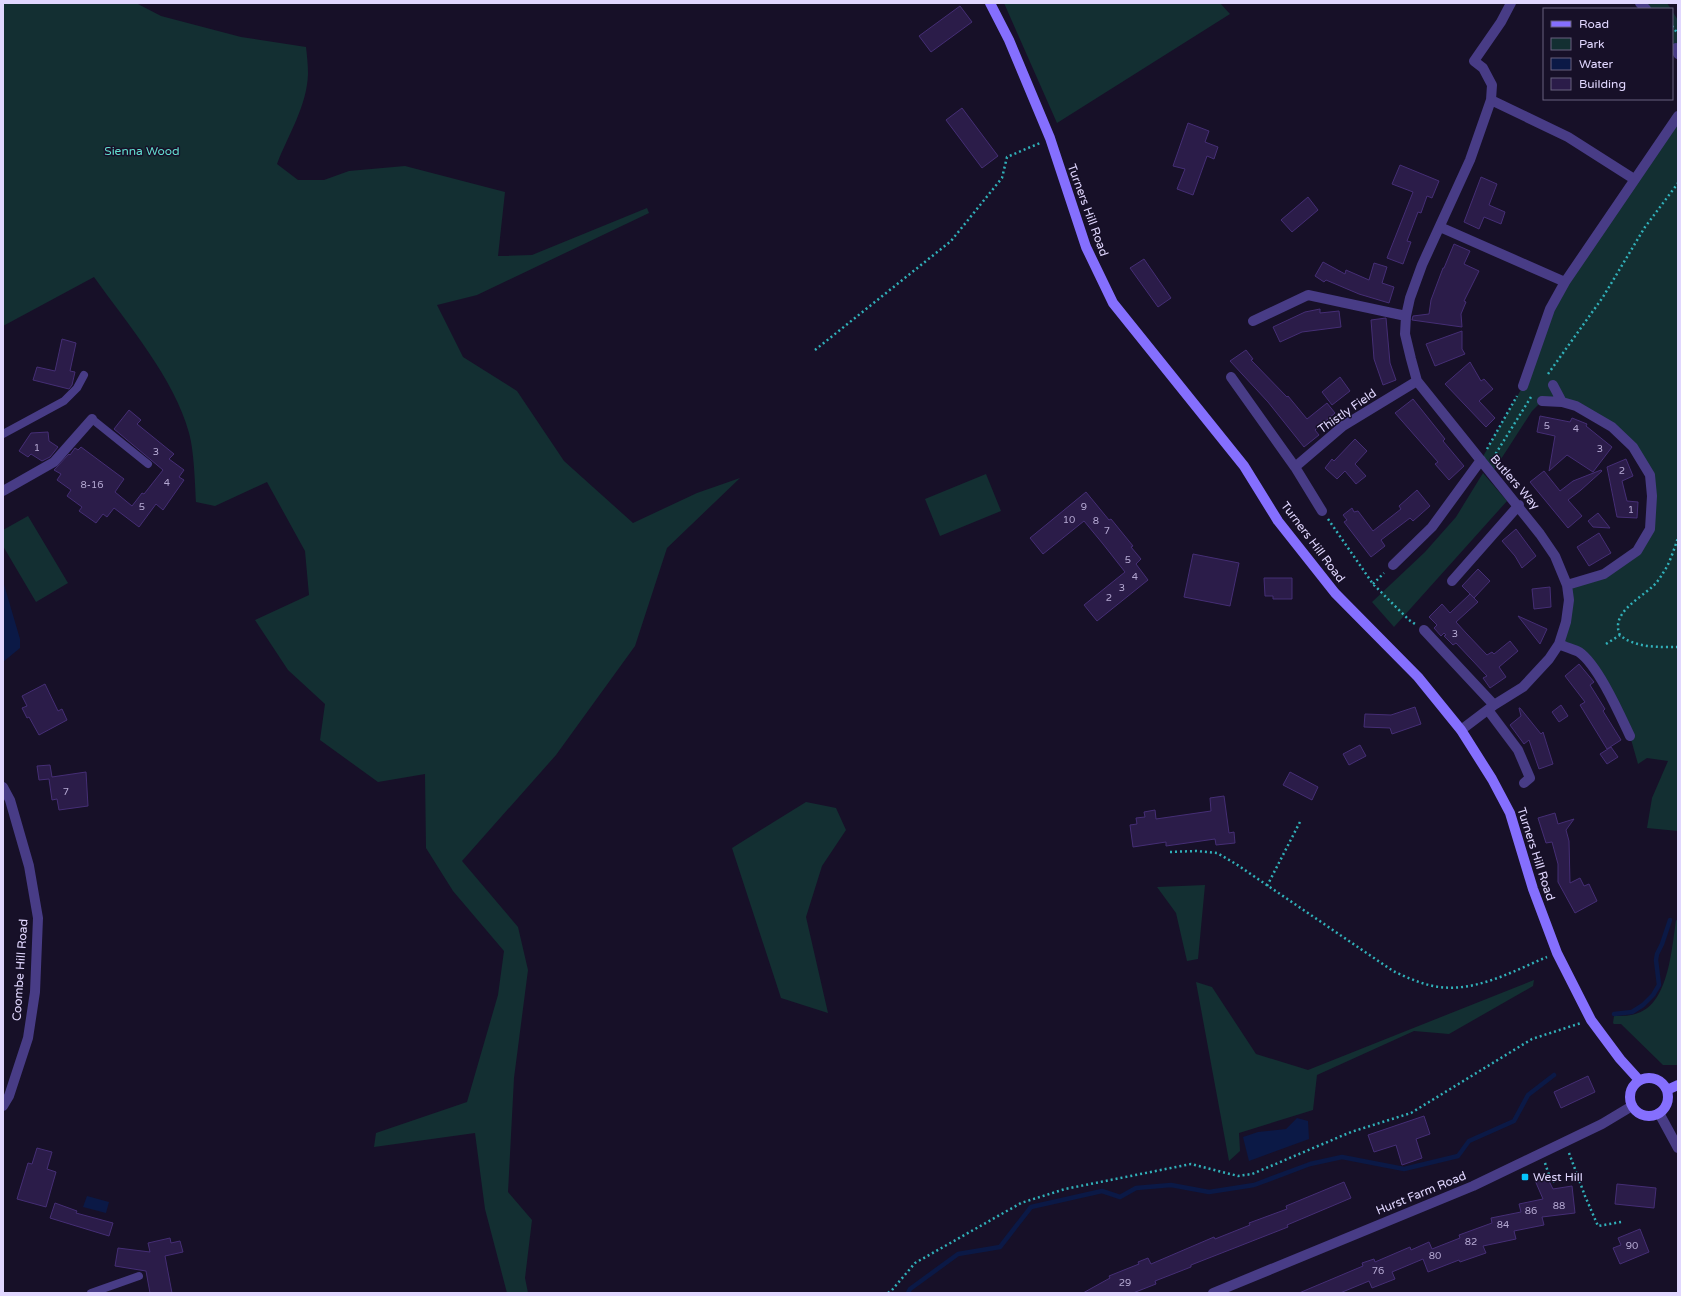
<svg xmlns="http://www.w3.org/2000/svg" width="1681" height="1296" font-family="'Varela Round',sans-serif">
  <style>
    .green { fill: #132f32 }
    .water { fill: #0b1946 }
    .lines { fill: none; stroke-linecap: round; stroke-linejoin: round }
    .stream { stroke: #0b1946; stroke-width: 4.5 }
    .building { fill: #2b1c49; stroke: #452e75 }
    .path { stroke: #31b0b9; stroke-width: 2.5; stroke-dasharray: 2 3; stroke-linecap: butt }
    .service { stroke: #483c86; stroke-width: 8 }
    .minor { stroke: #483c86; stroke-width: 10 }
    .tertiary { stroke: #483c86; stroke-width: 10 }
    .secondary { stroke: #856ffe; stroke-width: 10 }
    .poi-dot { fill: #05c4fd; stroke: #171028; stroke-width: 1.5 }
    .labels { text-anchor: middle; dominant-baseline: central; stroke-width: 3; stroke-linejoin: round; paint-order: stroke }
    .number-label { font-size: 10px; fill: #b4a8d2 }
    .park-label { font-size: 12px; fill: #63dfd0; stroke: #171028 }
    .street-label { font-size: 12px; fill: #e1d7ff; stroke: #171028 }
    .poi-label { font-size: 12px; fill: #e1d7ff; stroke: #171028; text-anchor: start }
  </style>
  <rect width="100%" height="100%" fill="#171028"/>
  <path class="green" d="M3,3h133l25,13 80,21 65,10c1,9 2,18 2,27 -1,32 -20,61 -31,90l21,16h26l25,-9 56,-5 100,26 -7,64 34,-1 115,-47 2,5 -172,82 -40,10 26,52 54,34 47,70 69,62 64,-30 43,-15 -73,70 -32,98 -79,109 -94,106 56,66 10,43 -14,108 -6,114 24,28 -7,58 3,15h-21l-22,-84 -10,-76 -101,14 2,-14 91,-31 31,-107 6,-44 -51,-60 -27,-43 -1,-74 -47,8 -58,-42 5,-36 -37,-34 -33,-50 54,-25 -4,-44 -38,-69 -52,24 -19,-4c-1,-20 -2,-51 -7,-69 -14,-54 -63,-111 -95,-156l-91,49z
    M1004,3h216l10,11 -173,109z
    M1640,3h27l4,6h-25z
    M1672,11l6,9v34l-6,-11z
    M1678,116v715l-31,-3 5,-30 16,-37 -21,-3 -9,6 -8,-28 -37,-69 -34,-23 8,-59 37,-12 33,-22 13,-22v-54l-17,-28 -42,-33 -49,-13 -10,10 -40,62 -11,-13 42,-74 27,-77z
    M1483,473l24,28 -113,126 -22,-25 53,-50 31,-35z
    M986,474l15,37 -61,25 -15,-37z
    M28,516l40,67 -32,19 -33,-56v-16z
    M806,802l30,6 10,22 -24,36 -16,51 22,96 -47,-15 -49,-150z
    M1205,885l-7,74 -11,2 -11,-48 -19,-26z
    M1676,920l2,1v144h-15l-42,-41h-7l-1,-1 1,-7c8,0 17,0 24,-3 31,-10 34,-67 38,-93z
    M1534,980l-1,6 -84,48 -35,-3 -97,44 -4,35 -74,23 1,18 -11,10 -33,-179 16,5 44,67 52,16z"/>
  <path class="water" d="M3,581l17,58v9l-17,14z
    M1297,1118l11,3 1,18 -60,22 -6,-24 15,-5 28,-3z
    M87,1196l22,6 -3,11 -23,-6z"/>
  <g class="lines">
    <path class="stream" d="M1614,1014l18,-2 11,-7 10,-10 6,-10 -3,-25 1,-6 5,-10 8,-24
      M908,1293l2,-4 48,-35 42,-7 31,-40 71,-16 18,6 16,-9 35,-3 38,7 45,-7 56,-21 32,-7 62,12 54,-13 11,-15 45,-20 14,-26 26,-20"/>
  </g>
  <path class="building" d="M960,6l12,16 -41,30 -12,-16z
    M962,108l36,48 -16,12 -36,-48z
    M1188,123l21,8 -4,11 13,5 -4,12 -7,-3 -14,39 -16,-6 8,-20 -12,-3z
    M1400,165l39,16 -7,17 -5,-2 -6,17 -3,-1 -11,29 4,1 -8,22 -16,-6 26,-66 -21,-8z
    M1481,177l16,7 -8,21 16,7 -4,12 -17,-7 -5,12 -15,-7z
    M1308,197l10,13 -26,22 -11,-12z
    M1454,244l16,7 -6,13 15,7 -15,30 2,1 -5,12 1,13 -50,-7 1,-4 16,-2 2,-14 12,-32h1z
    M1144,259l27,39 -13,9 -28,-39z
    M1323,262l22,12 1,-4 23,10 5,-17 13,4 -5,16 12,4 -5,16 -30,-9 -33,-14 -2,2 -9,-6z
    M1320,309v4l19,-2 2,16 -39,5 -22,10 -7,-15 32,-15z
    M1386,318l4,45 6,17 -13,5 -9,-26 -3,-39z
    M1462,331v18l3,5 -30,12 -9,-22z
    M62,339l14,4 -6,28 5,1 -3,13 -3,4 -36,-9 4,-13 18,4z
    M1246,350l7,9 -2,1 36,37 1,-1 19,23 20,-16 8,10 -20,17 4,5 -15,12 -36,-45 -38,-41z
    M1470,362l11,19 3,-2 9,10 -14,12 16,17 -9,9 -41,-43z
    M1340,377l10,14 -18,14 -10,-13z
    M1413,399l32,40 -2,2 21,25 -15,14 -14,-16 3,-2 -43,-49z
    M129,410l12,10 -4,4 37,30 -5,5 15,11 -5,7 5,3 -21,30 -7,-6 -17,23 -25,-19 -7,9 -4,-3 -7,9 -17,-12 3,-4 -15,-11 4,-6 -14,-10 4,-6 -7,-4 15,-16 1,1 5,-7 3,2 3,-3 43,32 -9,13 17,14 10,-13 2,1 19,-24 -49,-41z
    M1540,416l30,6 2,-4 15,6 -1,2 26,21 -19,25 -26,-17 -18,16 6,-35 -18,-4z
    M48,432l1,9 9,6 -8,10 -8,4 -11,-7 -3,3 -9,-6 12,-18z
    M1355,439l12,12 -12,13 11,12 -10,8 -11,-13 -8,8 -12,-11 7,-9 2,2z
    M1626,459l7,17 -11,5 5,20 11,1 -1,16 -20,-1 -10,-50z
    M1601,470l1,1 -21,19 -13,10 14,16 -14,12 -38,-46 14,-11 16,20 13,-10z
    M1417,490l13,16 -17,15 -3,-3 -29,22 4,6 -14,11 -27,-35 3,-2 -4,-5 9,-7 2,4 4,-1 15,20 28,-22 -2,-3z
    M1086,492l23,28 2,-1 22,27 -2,1 10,12 -5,5 12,16 -51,41 -13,-16 41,-33 -22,-28 -19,-23 -41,33 -13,-16z
    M1598,513l12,15 -17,-1 -5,-6z
    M1516,529l20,27 -14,12 -7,-12 -13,-15z
    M1599,533l12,20 -22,13 -12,-19z
    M1193,554l46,9 -9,43 -46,-9z
    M1478,569l12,12 -16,17 -12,-12z
    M1264,578h28v21h-19v-3h-8z
    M1550,587l1,20 -17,2 -2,-20z
    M1470,594l8,8 -22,20 10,11 21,22 5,-3 2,2 16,-13 8,10 -19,16 7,10 -16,11 -7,-10 4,-2 -31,-33 -3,2 -9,-9 2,-1 -2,-2 -3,3 -7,-8 3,-3 -8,-8 13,-13 8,9z
    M1518,616l29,13 -7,15z
    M1579,664l15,18 -4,3 15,24 -2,2 18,29 -14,9 -27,-44 5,-3 -20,-26z
    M45,684l13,27 4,-2 5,11 -28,15 -10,-18 -2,1 -5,-10 5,-2 -5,-10z
    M1561,705l7,11 -9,6 -7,-10z
    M1415,707l6,17 -29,10 -2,-6 -26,-1 1,-13 26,1z
    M1519,708h1l21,26 2,-2 10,32 -14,5 -10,-29 -5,4 -14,-19 11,-9z
    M1360,745l6,11 -17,9 -6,-11z
    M1611,747l7,10 -11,7 -7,-10z
    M50,765l2,12 34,-5 2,34 -29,4 -2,-11 -5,1 -3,-21 -10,1 -2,-14z
    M1290,772l28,15 -6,13 -29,-15z
    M1224,796l5,37 5,-1 1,11 -19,2 -1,-6 -49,7v-4l-33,5 -3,-22 7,-1 -1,-6 9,-1 -1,-5 11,-2 1,9 55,-8 -1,-13z
    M1555,813l3,11 16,-5 -8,11 3,11 1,42 10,-5 4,8 5,-2 8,17 -22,12 -17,-31v-18l-6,-22 -6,1 -8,-25z
    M1588,1076l7,16 -34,16 -7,-16z
    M1424,1116l6,18 -14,5 6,19 -20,7 -6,-20 -22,7 -6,-17z
    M37,1148l15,4 -5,17 9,3 -10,35 -29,-8 11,-36 4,1z
    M1545,1173l8,16 19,-3 3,27 -33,4 2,8 -30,6 2,8 -33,7 3,7 -26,9 -1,-2 -31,12 -5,-13 -31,13 3,7 -23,9 -3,-7 -29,12h-41l64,-27 -1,-3 12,-4 1,3 35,-15 1,3 18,-8 3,7 28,-11 -1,-3 33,-12 -1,-5 30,-6 -2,-8 24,-5 -9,-21z
    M1344,1182l7,16 -64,27 1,2 -97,38v2l-36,14 1,3 -23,9h-50l27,-15 -1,-2 30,-12 -1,-2 10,-4 3,6 63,-27 1,2 35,-14 -1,-2 38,-14 -1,-3z
    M1617,1184l39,4 -2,20 -39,-4z
    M55,1203l22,8 -1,2 37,10 -4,13 -59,-18z
    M1640,1229l9,23 -29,12 -7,-16 8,-3 -3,-7z
    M170,1238l1,5 9,-2 3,11 -18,4 7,37h-22l-4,-22 -31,-5 3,-18 32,4 -2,-9z"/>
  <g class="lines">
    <path class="path" d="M1672,26l6,8
      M815,350l136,-109 51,-63 5,-21 33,-14
      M1548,374l55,-77 42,-70 33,-44
      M1487,449l30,-53
      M1493,458l38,-61
      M1328,519l45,65 36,36 6,4
      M1373,584l11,-11
      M1620,635c-10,-21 19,-36 32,-48 4,-3 8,-9 11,-14 7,-10 11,-24 15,-35
      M1606,644l14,-9c14,13 40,12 58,12
      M1170,852l26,-1 21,2 19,11 157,107c13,6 26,12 40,15 40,8 78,-14 114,-29
      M1267,886l34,-66
      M1569,1153l16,43 13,30 23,-4
      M1545,1163l5,15 7,6
      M888,1293l4,-3 23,-27 106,-60 44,-14 126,-25 47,12 14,-2 99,-42 60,-19 121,-74 49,-16"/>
    <path class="service" d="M92,419l56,45
      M3,434l61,-33 13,-13 7,-13
      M91,1293l48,-17"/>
    <path class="minor" d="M1640,3l6,6
      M1676,48l2,6
      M1491,100l77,37 66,42
      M1440,227l125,55
      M1253,321l55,-26 98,21
      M1231,377l64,90 27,44
      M1553,385l9,17
      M1523,386l27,-77 15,-27 113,-166
      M1542,401l20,1 14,4 36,21 21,20 17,28 2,21 -2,33 -13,22 -33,23 -37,11
      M1295,467l48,-41 74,-45
      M3,491l51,-29 38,-43
      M1393,565l39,-38 49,-67
      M1452,581l67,-76
      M1424,630l70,75
      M1559,644c6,3 14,5 20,8 19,13 41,63 51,84
      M1488,710l30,40 12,28 -6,5
      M1461,730l33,-25 29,-18 26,-28 10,-15 7,-22 3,-22 -2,-15 -12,-29 -15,-22 -123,-153 -6,-22 -6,-25 1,-18 4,-18 12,-33 48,-105 21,-60 1,-15 -9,-17 -9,-7 27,-39 10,-19
      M3,787l7,13 19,66 9,52 -3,74 -7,46 -19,58 -6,10"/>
    <path class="tertiary" d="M1659,1113l19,35
      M1213,1293l260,-107 129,-62 30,-18"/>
    <path class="secondary" d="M990,3l19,37 41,98 36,109 27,56 131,163 34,55 57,72 83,84 43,53 31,49 18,34 23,76 24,64 34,67 29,39 19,21
      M1630 1097a19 19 0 1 1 38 0a19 19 0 1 1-38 0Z
      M1667,1090l11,-5"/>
  </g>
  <rect class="poi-dot" x="1521" y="1173" width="8" height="8" rx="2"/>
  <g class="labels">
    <g class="number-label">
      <text x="1547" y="426">5</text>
      <text x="1576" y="429">4</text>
      <text x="37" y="448">1</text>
      <text x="1600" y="449">3</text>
      <text x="156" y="452">3</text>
      <text x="1622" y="471">2</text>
      <text x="167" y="483">4</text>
      <text x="92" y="485">8-16</text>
      <text x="142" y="507">5</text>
      <text x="1084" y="507">9</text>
      <text x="1631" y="510">1</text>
      <text x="1069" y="520">10</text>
      <text x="1096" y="521">8</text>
      <text x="1107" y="531">7</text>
      <text x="1128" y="560">5</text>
      <text x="1135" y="577">4</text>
      <text x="1122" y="588">3</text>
      <text x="1109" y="598">2</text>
      <text x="1455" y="634">3</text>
      <text x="66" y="792">7</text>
      <text x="1559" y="1206">88</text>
      <text x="1531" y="1211">86</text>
      <text x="1503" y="1225">84</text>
      <text x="1471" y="1242">82</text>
      <text x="1632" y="1246">90</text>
      <text x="1435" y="1256">80</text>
      <text x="1378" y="1271">76</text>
      <text x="1125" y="1283">29</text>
    </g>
    <g class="park-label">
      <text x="142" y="151">Sienna Wood</text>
    </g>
    <g class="street-label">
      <text transform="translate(1088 210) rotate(70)">Turners Hill Road</text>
      <text transform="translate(1347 411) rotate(-35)">Thistly Field</text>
      <text transform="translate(1515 482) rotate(49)">Butlers Way</text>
      <text transform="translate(1313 542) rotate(53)">Turners Hill Road</text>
      <text transform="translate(1536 854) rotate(72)">Turners Hill Road</text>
      <text transform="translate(20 970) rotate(-86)">Coombe Hill Road</text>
      <text transform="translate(1421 1193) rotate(-22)">Hurst Farm Road</text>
    </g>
    <g class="poi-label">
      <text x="1533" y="1177">West Hill</text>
    </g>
  </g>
  <rect width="1681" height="1296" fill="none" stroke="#e1d7ff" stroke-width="8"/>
  <rect x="1543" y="8" width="130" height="92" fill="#171028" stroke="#68607e"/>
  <rect x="1551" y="21" width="20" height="6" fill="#856ffe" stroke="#68607e"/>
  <text x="1579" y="28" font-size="12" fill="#e1d7ff">Road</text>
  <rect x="1551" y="38" width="20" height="12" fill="#132f32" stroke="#68607e"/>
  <text x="1579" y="48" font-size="12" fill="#e1d7ff">Park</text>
  <rect x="1551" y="58" width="20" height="12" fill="#0b1946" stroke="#68607e"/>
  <text x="1579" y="68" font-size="12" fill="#e1d7ff">Water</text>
  <rect x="1551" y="78" width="20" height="12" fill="#2b1c49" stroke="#68607e"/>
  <text x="1579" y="88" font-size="12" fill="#e1d7ff">Building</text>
</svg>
